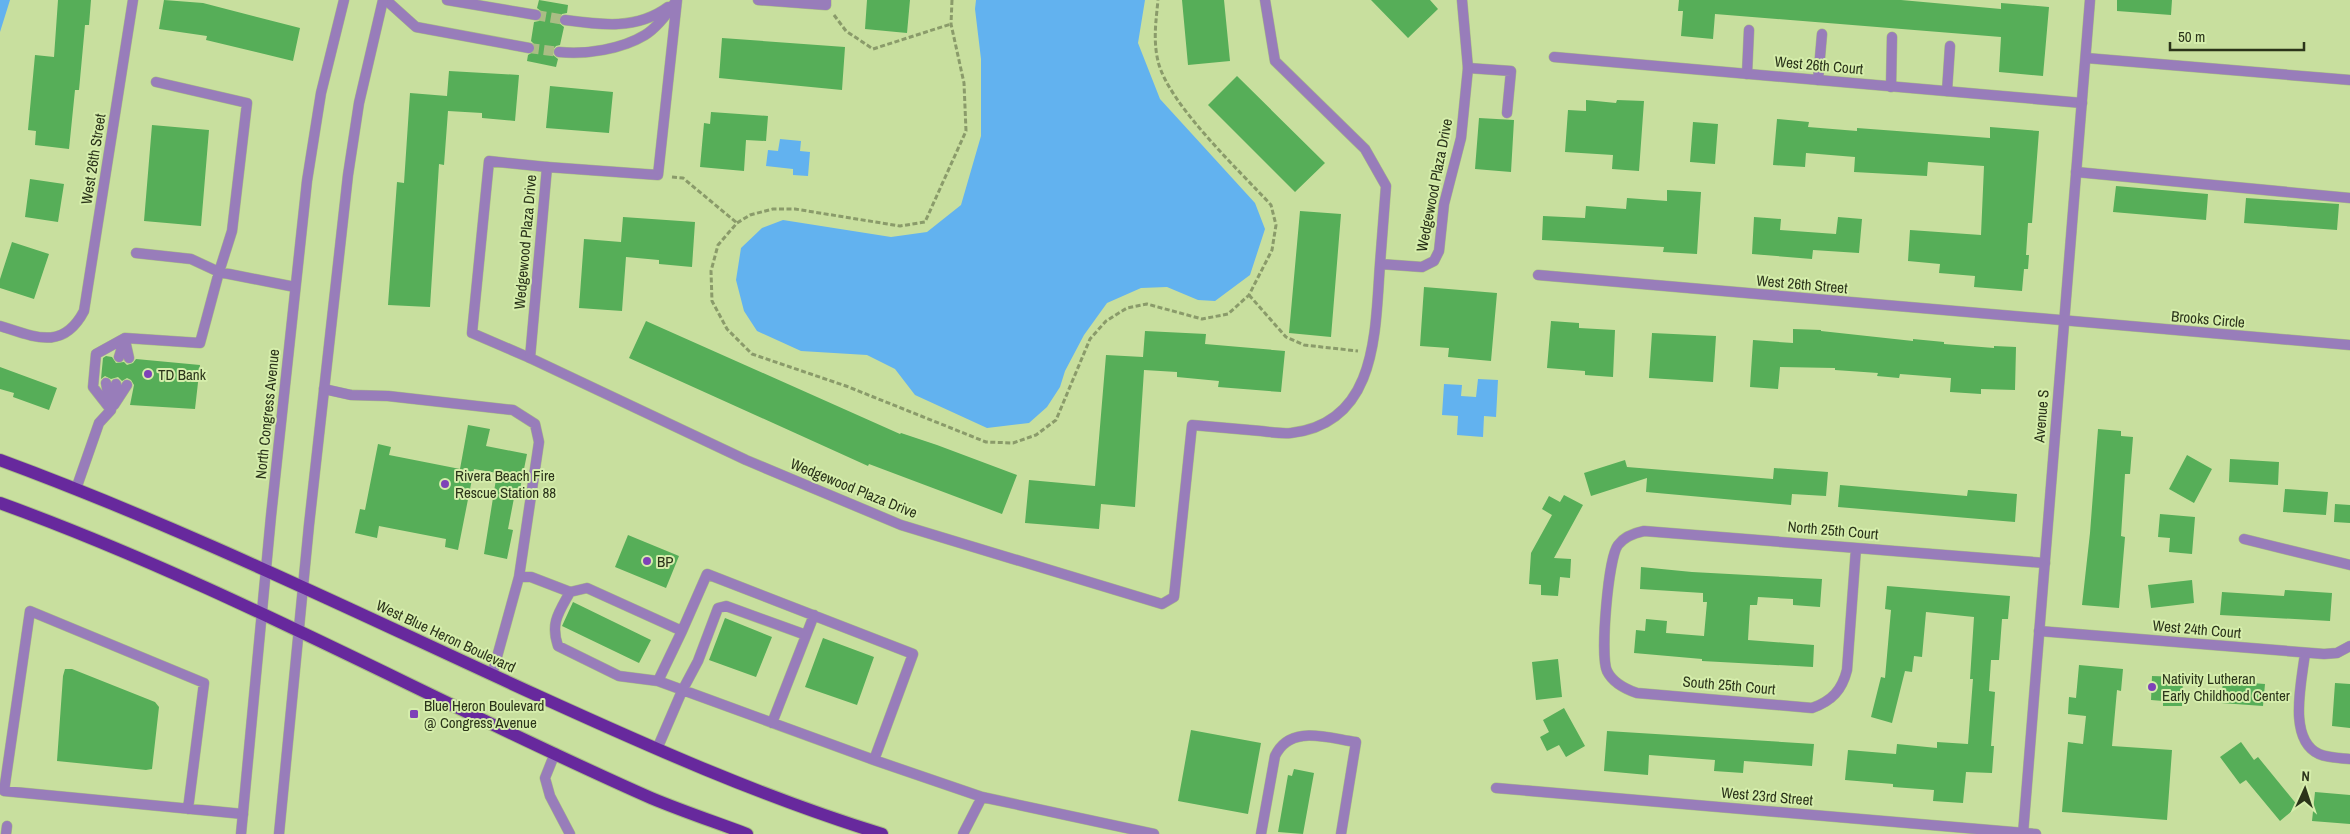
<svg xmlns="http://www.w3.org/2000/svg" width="2350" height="834" font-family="'Archivo Narrow',sans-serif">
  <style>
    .water { fill: #62b2ef }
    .building { fill: #56ae58 }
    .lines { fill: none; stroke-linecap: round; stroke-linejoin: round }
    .minor-tunnel { stroke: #a9bd84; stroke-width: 10; stroke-dasharray: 10 5; stroke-linecap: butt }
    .service-casing { stroke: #a9bd84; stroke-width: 11 }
    .minor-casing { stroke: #a9bd84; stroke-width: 11 }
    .tertiary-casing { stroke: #a9bd84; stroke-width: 11 }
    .primary-casing { stroke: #a9bd84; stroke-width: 14 }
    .path { stroke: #8a9b6a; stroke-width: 3; stroke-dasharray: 5 2.5; stroke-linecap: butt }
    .service { stroke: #987dba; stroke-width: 10 }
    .minor { stroke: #987dba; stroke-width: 10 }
    .tertiary { stroke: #987dba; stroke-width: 10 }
    .primary { stroke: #67299d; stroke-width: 12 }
    .poi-dot { fill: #7e42b8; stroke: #d5edab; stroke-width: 2 }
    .labels { text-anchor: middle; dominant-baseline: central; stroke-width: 4; stroke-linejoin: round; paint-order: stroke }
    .street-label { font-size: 15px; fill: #2b341a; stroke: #d5edab }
    .poi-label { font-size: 15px; fill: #2b341a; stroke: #d5edab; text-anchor: start }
  </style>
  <rect width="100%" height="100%" fill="#c8df9e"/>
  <path class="water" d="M0,0h10l-10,32z
    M976,0h169l-7,43 22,56 95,104 10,26 -15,46 -35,26 -17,-1 -31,-13 -26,1 -34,15 -23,32 -19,36 -5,16 -13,20 -18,16 -42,5 -72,-33 -20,-26 -28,-14 -66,-4 -44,-20 -13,-20 -8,-31 5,-32 21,-20 21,-8 108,17 36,-5 34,-27 20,-69v-77l-6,-50z
    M780,139l21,2 -1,10 10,1 -2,24 -15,-1v-6l-27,-3 2,-16 10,1z
    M1478,379l20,1 -2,37 -12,-1 -1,21 -26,-2 1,-19 -16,-1 2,-31 18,1 -1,11 15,1z"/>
  <path class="building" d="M58,0h33l-2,25h-4l-6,65h-4l-6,59 -34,-4 1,-14 -8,-1 7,-75 19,2z
    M164,0l39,3 97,25 -7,33 -87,-21 1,-4 -48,-7z
    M539,0l29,5 -1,8 -5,1 -4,5 1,4 5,4 -4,18 -4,1 -4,5 1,4 5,4 -2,8 -29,-6 1,-6 8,-5 -1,-5 -4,-4 3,-19 5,-1 4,-4 -1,-5 -5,-4z
    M867,0h43l-3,33 -42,-4z
    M1182,0h42l6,61 -42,4z
    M1371,0h59l8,9 -30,29z
    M1679,0h222l100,9v-6l48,4 -6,69 -44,-4 2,-35 -286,-23 -2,25 -32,-3 2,-25h-5z
    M2117,0h55l-1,15 -54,-4z
    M722,38l123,9 -3,43 -123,-12z
    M449,71l70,4 -4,46 -33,-3v-5l-34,-2 -4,54 -5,-1 -9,143 -42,-2 9,-123 7,1 6,-90 37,3z
    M1237,76l88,87 -30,29 -87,-87z
    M550,86l63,6 -4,41 -63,-5z
    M1586,100l30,3 1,-3 27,1 -5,70 -27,-2 1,-14 -48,-3 3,-42 18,1z
    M711,112l57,4 -2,25 -20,-1 -2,31 -44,-4 4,-44 6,1z
    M1479,118l35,2 -3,52 -36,-3z
    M1777,119l32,3 -1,5 49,4v-3l133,10v-11l49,4 -7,92h-4l-2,32h3l-1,14h-4l-2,22 -48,-4 1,-11 -36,-3 1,-9 -32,-3 2,-31 71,5 3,-69 -56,-4 -1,14 -73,-4 1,-15 -49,-4 -1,14 -32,-2z
    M1693,122l25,2 -3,40 -25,-2z
    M152,125l57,5 -8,96 -57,-5z
    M30,179l34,5 -6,38 -33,-5z
    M2116,186l92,8 -2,26 -93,-8z
    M1667,190l34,2 -4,62 -34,-2 1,-5 -122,-7 1,-24 42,2 1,-12 40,3 1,-11 40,3z
    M2246,198l93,6 -2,26 -93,-7z
    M1300,211l41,3 -10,123 -42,-4z
    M623,217l72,5 -3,45 -33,-3v-4l-33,-3 -4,54 -43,-3 5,-69 37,3z
    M1754,217l27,2 -1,11 56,4 2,-17 24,2 -3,34 -46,-3 -1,9 -60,-5z
    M12,242l37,12 -15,45 -34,-11v-9z
    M1424,287l73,6 -6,68 -43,-4 1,-9 -29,-2z
    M646,321l254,113 1,-1 36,12 80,30 -15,39 -133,-50 -1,2 -239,-108z
    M1551,321l28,2v5l36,2 -2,47 -28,-2v-4l-38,-3z
    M1793,329l28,1v1l92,10v-2l31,3v2l50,4v-2l22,1 -1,43 -34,-1v5l-31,-2 1,-14 -51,-4 -1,4 -22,-2 1,-3 -43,-3v-2l-55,-1 -2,22 -28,-2 3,-47 40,3z
    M1145,331l61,3 -1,10 80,7 -4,41 -63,-5 1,-6 -42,-4v-5l-33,-2 -9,137 -34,-3 -2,25 -74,-6 4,-43 66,6 11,-131 37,2z
    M1652,333l64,3 -3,46 -64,-4z
    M106,356l6,1 4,6 8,-1 3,3 6,-2 3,-4 64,6 -5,44 -65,-4 4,-20 -3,-5 -4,-2 -5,3 -4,-4 -7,2 -6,-3 -4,3 2,-21z
    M0,367l57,21 -8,22 -36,-13 1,-4 -14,-4z
    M468,425l22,4 -4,17 41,8 -9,45 -4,-1 -6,31 5,1 -6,29 -23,-5 13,-81 -23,-4 -16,81 -13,-3 1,-8 -67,-13 -2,12 -22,-5 5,-24 5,1 13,-66 13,3 -2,8 71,14z
    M2098,429l23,2v5l12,1 -3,37h-5l-4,62 4,1 -6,71 -37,-3 8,-72z
    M2187,455l25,14 -18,34 -25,-14z
    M2230,459l49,3 -1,23 -49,-3z
    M1625,460l2,7 146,12 1,-11 54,4 -2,24 -34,-2 -1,11 -145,-13 1,-14 -56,18 -7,-23z
    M1840,485l127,11 1,-6 49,4 -2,28 -177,-15z
    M2285,489l43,3 -2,23 -43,-3z
    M1564,495l19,10 -29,53 17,1 -1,19 -10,-1 -2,19 -17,-1v-10l-12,-1 2,-31 21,-38 -10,-6 7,-13 11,6z
    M2335,504l15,1v18l-16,-1z
    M2160,514l35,3 -3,37 -23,-2 1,-14 -12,-1z
    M628,535l51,21 -13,32 -51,-21z
    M1641,567l51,5 130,7 -2,28 -27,-2v-6l-35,-2 -1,8h-7l-2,35 66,5 -1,22 -111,-6v-2l-68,-6 2,-23 9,1 1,-12 21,2 -1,12 38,3 3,-34h-4v-9l-63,-4z
    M2192,580l2,23 -43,5 -3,-23z
    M1887,586l123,10 -2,23h-6l-3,41h-8l-2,31 6,1 -4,54h3l-2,27 -26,-1 -3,31 -30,-2 1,-11 -41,-3v-3l-48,-4 3,-30 48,4 1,-10 40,4v-6l31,2 5,-65h-3l4,-62 -48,-5 -4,45 -8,-1 -2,16 -7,-1 -13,52 -21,-6 10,-40 4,1 6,-68 -6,-1z
    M2285,590l47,3 -2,28 -110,-6 2,-23 62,4z
    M573,602l78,38 -12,23 -77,-37z
    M725,618l47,19 -16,40 -47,-17z
    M823,638l51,19 -17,48 -52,-18z
    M1558,659l4,38 -26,3 -4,-38z
    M2079,665l44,4 -2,22 -4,-1 -5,56 60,4 -5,70 -105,-8 6,-70 15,2 3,-28 -18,-2 1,-17 7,1z
    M65,669h7l83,33 4,5 -7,62 -6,1 -89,-9 6,-85z
    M2152,676l31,1 -1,29h-19v-5l-12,-1z
    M2223,681l42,3 -2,22 -42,-3z
    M2335,683l15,1v44l-18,-2z
    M1564,708l21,38 -19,11 -7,-12 -12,6 -7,-14 9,-5 -6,-12z
    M1191,730l70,13 -13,71 -70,-13z
    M1607,731l207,13 -2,22 -68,-5 -1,12 -29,-2 1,-11 -66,-5 -1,20 -44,-4z
    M2241,742l13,18 4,-3 40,49 -18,15 -34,-41 -6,4 -20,-27z
    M1294,769l20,4 -11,61 -25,-2 10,-57 4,1z
    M2315,792l35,3v29l-38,-3z"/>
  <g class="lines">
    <path class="minor-tunnel" d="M536,15l29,5
      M529,48l30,4"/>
    <g class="service-casing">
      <path id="service" d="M1468,68l43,3 -4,42
        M1747,74l2,-44
        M1818,80l4,-46
        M1891,87l1,-50
        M1947,91l3,-45
        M2076,172l274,26
        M136,253l55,6 28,13 13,-41 15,-128 -91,-21
        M125,340l4,18
        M119,357l6,-19 75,5 19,-71 76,15
        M530,358l-58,-25 17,-172 58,6
        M106,383l4,21
        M324,389l27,6 37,1 125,14 22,14 4,18 -20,135 -27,98
        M114,405l13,-20
        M111,410l-18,-23 3,-33 29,-16
        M76,489l23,-66 12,-13 5,-26
        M519,577h12l39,15 17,-4 95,43 -24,50
        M570,592c-11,20 -20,31 -12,54l61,30 39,5 216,79 108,37 -19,37
        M682,631l25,-57 206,80 -39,106
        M772,723l42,-108
        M657,749l25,-58 16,-30 20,-53 8,-2 80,29
        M555,753l-10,25 5,18 20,38
        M982,797l172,37
        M188,809l16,-126 -174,-72 -26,180 239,23
        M6,834l1,-8
        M1261,834l14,-78c15,-32 52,-18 81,-14l-15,92"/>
    </g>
    <g class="minor-casing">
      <path id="minor" d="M386,0l30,27 113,21
        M447,0l89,15
        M677,0l-19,175 -111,-8 -17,191 216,102 155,65 261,79 12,-7 18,-172c23,2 46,4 69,6 9,1 20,3 30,2 87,-10 84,-102 89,-169l42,3 12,-6 5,-10 5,-47 17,-66 7,-70 -6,-68
        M758,0l68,5v-5
        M1265,0l10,61 90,88 21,37 -6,78
        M565,20c36,5 72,10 103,-13
        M559,52c27,3 63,-3 86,-17 13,-8 23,-22 31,-34
        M1554,57l528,46
        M2086,58l264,22
        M1538,275l812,70
        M0,326c35,11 63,25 84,-15l49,-311
        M2244,539l106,26
        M1856,548l-9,122c-5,20 -15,31 -35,38l-175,-15c-12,-4 -24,-10 -30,-22 -7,-15 1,-113 11,-126 6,-8 16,-12 26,-14l401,32
        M2039,631l285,23 13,-1 13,-7
        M2305,653c-3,28 -18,86 14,101 9,4 21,4 31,5
        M1496,788l540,46"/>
    </g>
    <g class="tertiary-casing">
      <path id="tertiary" d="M241,834l30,-318 36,-335 14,-88 23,-93
        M279,834l30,-309 39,-350 11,-72 24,-103
        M2023,834l67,-834"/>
    </g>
    <g class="primary-casing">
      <path id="primary" d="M0,460c182,67 357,153 534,234 114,52 228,103 348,140
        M0,503c224,81 433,199 651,295 31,13 64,24 96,36"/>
    </g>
    <path class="path" d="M952,0l-1,24 13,59 2,48 -41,91 -25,4 -105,-17h-22l-23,6 -13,8 -19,22 -7,26 1,30 15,28 25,25 94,32 140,56 27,1 23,-8 20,-15 34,-81 16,-18 21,-13 20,-4 55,15 26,-5 21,-19 23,-45 4,-25 -5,-20c-31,-34 -103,-101 -113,-144 -5,-21 -2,-40 0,-61
      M834,15l12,16 27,18 78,-25
      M672,177l11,1 54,45
      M1249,295l37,42 18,8 54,6"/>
    <use href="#service" class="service"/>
    <use href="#minor" class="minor"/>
    <use href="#tertiary" class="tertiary"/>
    <use href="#primary" class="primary"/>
  </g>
  <g class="poi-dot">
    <circle cx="148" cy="374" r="5"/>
    <circle cx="445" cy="484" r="5"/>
    <circle cx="647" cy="561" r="5"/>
    <circle cx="2152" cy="687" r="5"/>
    <rect x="409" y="709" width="10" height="10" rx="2.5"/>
  </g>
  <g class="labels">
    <g class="street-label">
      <text transform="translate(1819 65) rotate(5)">West 26th Court</text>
      <text transform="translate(93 159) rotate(-81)">West 26th Street</text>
      <text transform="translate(1434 185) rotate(-79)">Wedgewood Plaza Drive</text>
      <text transform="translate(525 242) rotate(-85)">Wedgewood Plaza Drive</text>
      <text transform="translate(1802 284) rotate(5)">West 26th Street</text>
      <text transform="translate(2208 319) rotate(5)">Brooks Circle</text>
      <text transform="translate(267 414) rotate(-84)">North Congress Avenue</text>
      <text transform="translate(2041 416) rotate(-85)">Avenue S</text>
      <text transform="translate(854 488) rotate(22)">Wedgewood Plaza Drive</text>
      <text transform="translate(1833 530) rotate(5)">North 25th Court</text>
      <text transform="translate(2197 629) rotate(5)">West 24th Court</text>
      <text transform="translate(446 636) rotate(25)">West Blue Heron Boulevard</text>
      <text transform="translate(1729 685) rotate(5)">South 25th Court</text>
      <text transform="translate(1767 796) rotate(5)">West 23rd Street</text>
    </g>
    <g class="poi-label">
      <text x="158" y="374">TD Bank</text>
      <text x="455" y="475">Rivera Beach Fire<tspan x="455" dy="17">Rescue Station 88</tspan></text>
      <text x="657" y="561">BP</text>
      <text x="2162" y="678">Nativity Lutheran<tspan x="2162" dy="17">Early Childhood Center</tspan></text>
      <text x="424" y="705">Blue Heron Boulevard<tspan x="424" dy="17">@ Congress Avenue</tspan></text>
    </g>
  </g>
  <g transform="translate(2305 789) rotate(3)" stroke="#d5edab" stroke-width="4" paint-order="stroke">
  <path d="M0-4L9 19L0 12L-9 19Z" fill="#2b341a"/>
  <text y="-8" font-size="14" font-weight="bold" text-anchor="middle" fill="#2b341a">N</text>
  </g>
  <path d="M2170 42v8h134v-8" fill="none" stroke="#2b341a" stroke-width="2.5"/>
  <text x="2178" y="42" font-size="15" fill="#2b341a" stroke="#d5edab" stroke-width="4" paint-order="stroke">50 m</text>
</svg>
